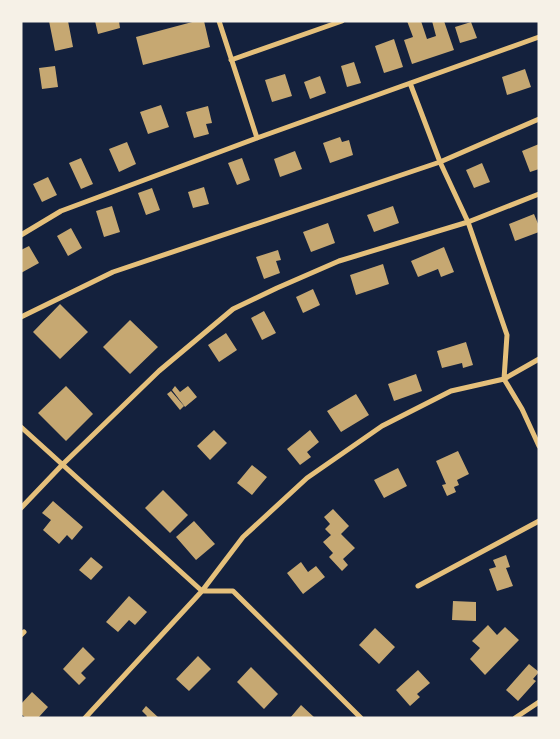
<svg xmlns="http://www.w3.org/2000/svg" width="560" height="739" font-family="Manrope,sans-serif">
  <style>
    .building { fill: #c6a872 }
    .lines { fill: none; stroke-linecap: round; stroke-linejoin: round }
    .minor { stroke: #e5c07b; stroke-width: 5 }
  </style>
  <rect width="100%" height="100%" fill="#14213d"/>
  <path class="building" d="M49,21h19l5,26 -18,4z
    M95,21h24l1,7 -22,6z
    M196,21h8l6,26 -67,18 -7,-28z
    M407,21h14l6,18 9,-3 -4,-15h12l10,29 -42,14 -8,-24 9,-3z
    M471,22l6,16 -17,5 -5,-16z
    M394,39l9,28 -19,6 -9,-27z
    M354,62l7,21 -14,4 -6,-21z
    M55,66l3,21 -16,2 -3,-21z
    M525,69l6,18 -24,8 -5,-18z
    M285,74l7,22 -20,6 -7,-22z
    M320,76l6,17 -16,6 -6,-17z
    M161,105l8,22 -21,7 -8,-22z
    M208,106l4,17 -6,1 3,10 -15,4 -8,-26z
    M340,137l2,5 7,-2 4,15 -23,8 -7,-20z
    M127,142l9,22 -17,8 -10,-23z
    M539,144v25l-9,3 -8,-21z
    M295,151l7,18 -22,8 -6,-18z
    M81,158l12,26 -12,5 -12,-26z
    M242,158l8,22 -13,5 -9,-22z
    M482,163l8,19 -16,6 -8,-18z
    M48,177l9,18 -15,7 -9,-18z
    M204,187l5,17 -16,4 -5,-16z
    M152,188l8,22 -14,5 -8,-22z
    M112,206l8,26 -16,5 -8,-26z
    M393,206l6,17 -25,9 -7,-17z
    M534,214l5,12v6l-24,9 -6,-17z
    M328,223l7,20 -24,9 -8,-20z
    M71,228l11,20 -14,8 -11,-20z
    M29,246l10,17 -18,10v-23z
    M444,247l10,25 -13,5 -3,-8 -20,8 -7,-16z
    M278,250l3,10 -5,1 4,12 -16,6 -8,-22z
    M383,264l6,20 -33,11 -6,-20z
    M313,289l7,16 -17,8 -7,-16z
    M60,304l28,28 -28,27 -27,-27z
    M264,311l12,22 -14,7 -11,-22z
    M130,320l28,27 -28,27 -27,-27z
    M226,333l11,17 -18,12 -11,-17z
    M466,342l7,23 -10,3 -1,-5 -20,5 -5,-17z
    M416,374l6,17 -28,10 -6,-17z
    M66,386l27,28 -27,27 -28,-28z
    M175,386l5,6 8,-6 9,11 -12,10 -13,-17z
    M171,391l13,15 -4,4 -13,-16z
    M356,394l13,21 -28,17 -14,-21z
    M214,430l13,13 -17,17 -13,-14z
    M310,430l9,12 -12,10 4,5 -11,8 -13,-16z
    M458,451l11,23 -12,6 2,5 -5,2 2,5 -9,4 -5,-11 4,-1 -10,-23z
    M252,465l15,12 -15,18 -15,-12z
    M398,468l9,18 -23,12 -10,-18z
    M163,490l25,25 -18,18 -25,-25z
    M53,501l30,26 -11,13 -5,-5 -8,9 -16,-14 8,-10 -9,-7z
    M333,509l16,17 -8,8 14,14 -12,11 5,6 -6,6 -13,-14 4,-4 -10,-11 8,-7 -6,-6 5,-5 -6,-7z
    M194,521l21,23 -19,16 -20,-23z
    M506,555l4,12 -4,1 7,18 -16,5 -8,-22 7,-2 -3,-7z
    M91,557l12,10 -12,13 -12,-10z
    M301,562l7,10 8,-6 9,11 -22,17 -16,-21z
    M129,596l18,16 -12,13 -6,-5 -11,12 -12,-10z
    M453,601l23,1v19l-24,-1z
    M488,625l9,10 8,-8 14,13 -34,35 -15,-16 10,-11 -8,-7z
    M375,628l20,19 -16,17 -20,-19z
    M83,647l12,12 -14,14 5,5 -7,7 -16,-16z
    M198,656l13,13 -22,22 -13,-12z
    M529,664l10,8 -6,7 3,2 -18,20 -12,-11z
    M251,667l27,27 -14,15 -27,-27z
    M418,670l12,13 -13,11 3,3 -10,9 -14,-16z
    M32,692l16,15 -10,11h-12l-5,-4v-10z
    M301,705l14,13h-25z
    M146,706l13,12h-13l1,-2 -5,-5z"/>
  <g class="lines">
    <path class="minor" d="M219,21l38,117
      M231,60l111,-39
      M410,83l30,79 28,60 39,113 -3,44 18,30 17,37
      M21,235l40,-24 196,-73 282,-101
      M21,317l92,-45 327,-110 99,-43
      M21,427l181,164h31l128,127
      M21,508l42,-44 96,-93 74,-62 44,-21 62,-27 129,-39 71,-28
      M418,586l121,-65
      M21,635l3,-3
      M85,718l117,-127 41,-54 64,-59 75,-52 69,-35 53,-12 35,-20
      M515,718l24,-16"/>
  </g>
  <rect width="560" height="739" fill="none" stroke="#f6f1e7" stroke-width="45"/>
</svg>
